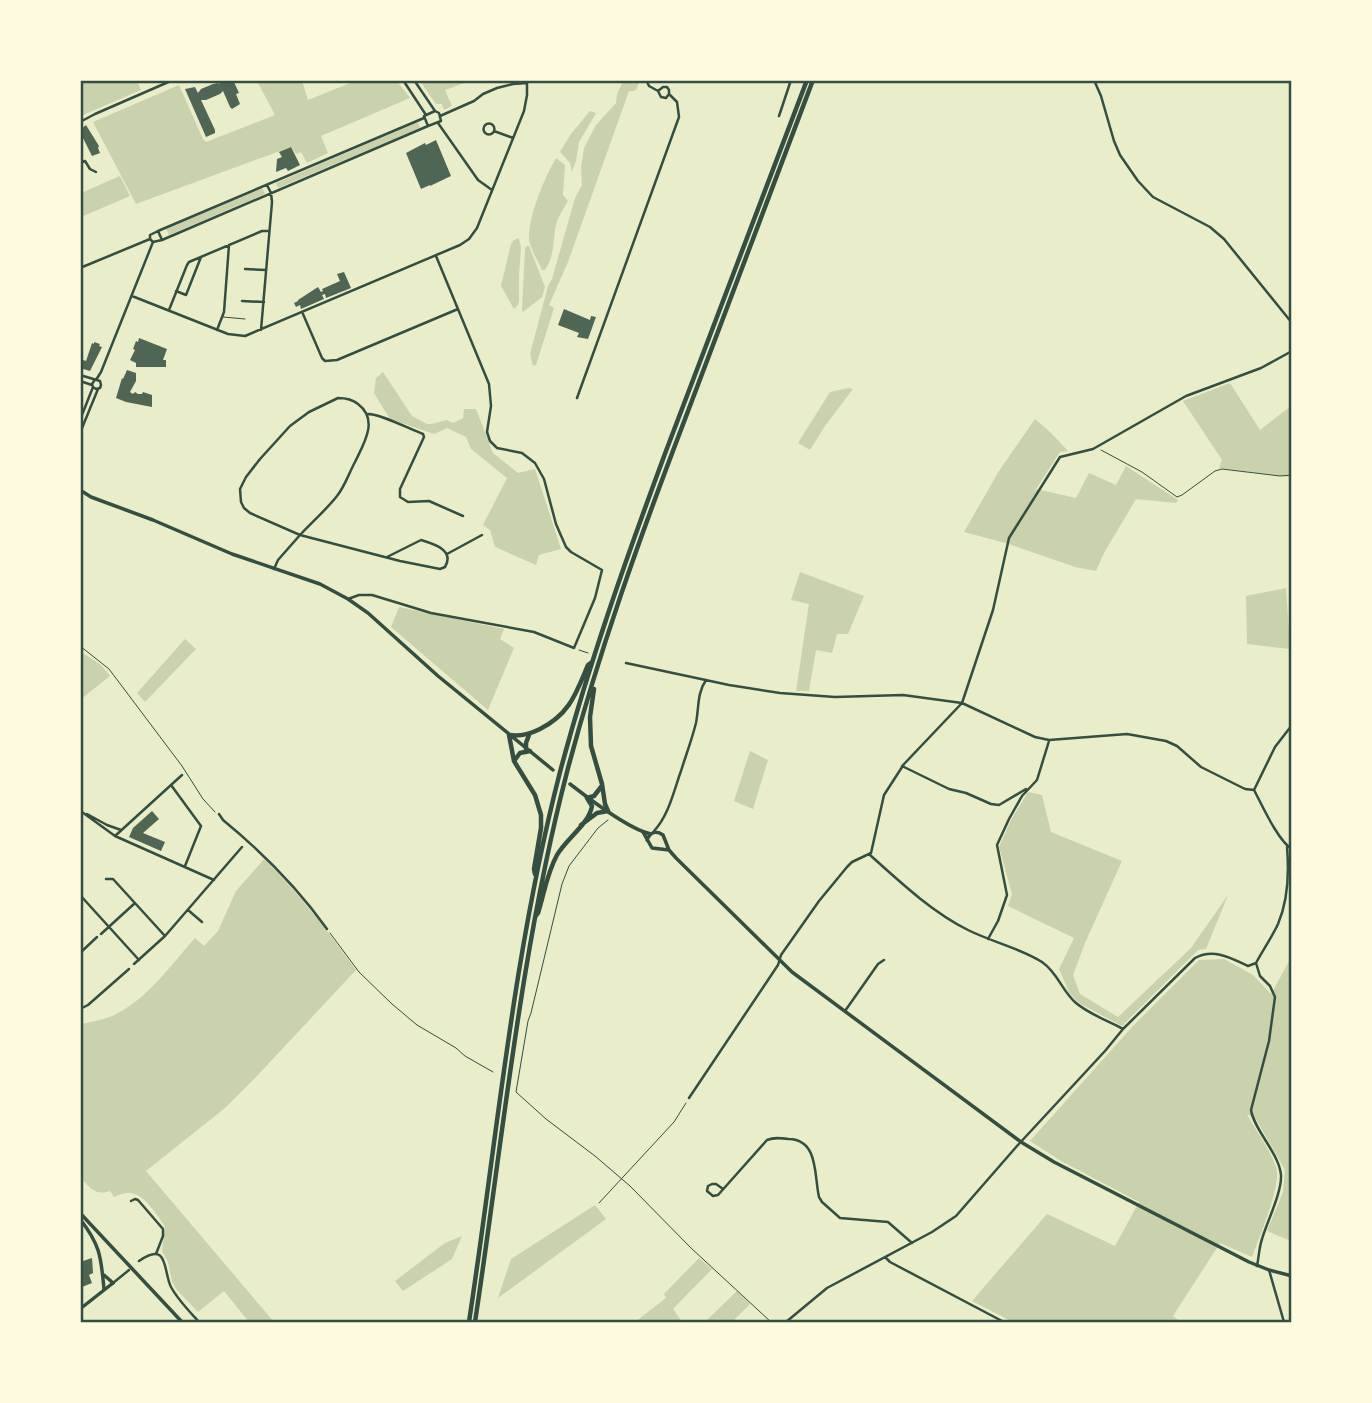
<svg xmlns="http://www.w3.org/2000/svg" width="1372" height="1403" font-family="'Fira Sans',sans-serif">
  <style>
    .green { fill: #cad2ad }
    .building { fill: #4f6655 }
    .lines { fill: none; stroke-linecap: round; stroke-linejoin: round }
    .path { stroke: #344e41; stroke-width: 1 }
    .service { stroke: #344e41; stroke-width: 1 }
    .minor { stroke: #344e41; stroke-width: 2.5 }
    .tertiary { stroke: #344e41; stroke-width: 3.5 }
    .primary { stroke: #344e41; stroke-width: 3.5 }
    .trunk { stroke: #344e41; stroke-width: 4.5 }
    .neatline { fill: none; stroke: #344e41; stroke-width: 2.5 }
  </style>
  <rect width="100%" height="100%" fill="#e9edc9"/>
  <path class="green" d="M80,81h57l4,9 -58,25 -2,-2z
    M257,81h45l6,19 47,-19h42l13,17 -89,38 7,17 -21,10 -6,-11 -5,2 -5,-7 -155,57 -43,-82 86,-37 24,54 3,3 69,-27z
    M420,81h50l-25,9 7,16 -8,4 -2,-6h-6z
    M623,81h16l-2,8 -3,2h-5l-61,171 -19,43 5,3 -18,57 -3,1 -3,-12 18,-68 4,-7 23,-81 7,-13 -1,-17 3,-20 12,-23 20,-22 1,-9z
    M590,111l6,2 -17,29 -3,19 -4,11 -2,-9 -10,-11 11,-18z
    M418,122l2,6 -142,60 -2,-5z
    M556,158l9,7 -2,30 5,6c-4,7 -8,13 -11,20 -5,17 -1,33 -12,49h-3c-4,-9 -12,-22 -13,-31 -1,-23 16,-62 27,-81z
    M120,176l10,20 -49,21v-24z
    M262,188l3,6 -96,41 -3,-6z
    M519,238l2,10 -2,28v25l-1,4 -4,4 -13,-23 10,-42 3,-4z
    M527,246h2l16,41 -3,10 -19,15 -1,-2 3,-62z
    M383,372l29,44 15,8h4l16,-4 6,3 10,-5 1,-9h12l17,44 25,20 17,-4 26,80 -22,6 -3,10 -41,-18 -5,-17 -7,-5 24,-47 -36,-29 -5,-12 -19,-9 -13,6 -44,-15 -16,-26 2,-15z
    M1230,383l30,47 31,-24v71l-72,-9 3,-8 -39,-59z
    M849,388l4,1 -28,37 -15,24 -12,-7 32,-51z
    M1035,419l15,13 18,19 -8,1 -24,37 40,9 13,-25 27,12 10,-19 52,34 -2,3 -40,-4 -32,54 -8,18 -21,-4 -66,-23 -45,-12 35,-61z
    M800,572l64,24 -16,38h-11l-5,19 -16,-3 -7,41h-13l13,-87 -18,-4z
    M1286,588l4,61 -43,-5 -1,-48z
    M399,607l105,22 -4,10 14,9 -26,62 -97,-83z
    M185,639l11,10 -51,53 -8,-9z
    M80,651l21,14 9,11 -29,23z
    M750,751l18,9 -15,49 -19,-8z
    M1028,792l14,3 9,37 71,29 -37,82 -12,32 7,19 38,23 73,-69 37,-53 -22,54 -8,1 -76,76 -43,-23 -9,-9 -11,-25 15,-31 -66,-32 4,-12 -13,-47 12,-27z
    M264,859c35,34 64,72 92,111l-99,106 -32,32 -79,63 128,151h-25l-25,-31 -26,21 -22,-23 -4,-8 -4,-19 -6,-11 3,-24c-6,-10 -21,-33 -34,-34 -6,-1 -12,2 -17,4l-4,-6c-15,5 -20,-3 -29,-13l-1,-154c11,-2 22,-4 32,-8 35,-16 58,-50 83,-78l9,8 14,-15 18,-40z
    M1291,958v283l-24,-10 16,-39 2,-22 -29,-51 -9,-5c7,14 28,42 30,58 2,18 -18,66 -25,85l-32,-14 -47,73 8,6h-168l-41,-21 75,-87 68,32 24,-44 -78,-41 -31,-20 103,-115 66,-66 25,-1 29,16 18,19z
    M595,1205l11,14 -108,79 13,-39z
    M462,1236l-10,23 -49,32 -8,-10 50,-38z
    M699,1258l13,11 -39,40 9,13h-47l31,-24 -2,-4z
    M737,1291l13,13 -18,18h-27z"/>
  <path class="building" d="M218,80h12l2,3 2,-1 5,11 -3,1 4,10 -8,5 -2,-2 -7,-16 -3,3 -14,6h-5l14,30v3l-9,4 -21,-48 10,-2 3,6 3,-4 12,-5 5,-1 2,1z
    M86,125l13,21 -1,2 2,5 -8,3 -9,-18 -3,2v-10z
    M436,140l15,36 -21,10v-1l-9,4 -15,-36 19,-10 1,2z
    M291,147l9,18 -12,6 -2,-3 -10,4 1,-13 5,-2 -3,-5z
    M344,272l7,16 -25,10 -1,-4 -3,1 2,4 -23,10 -1,-4 -4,2 -2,-4 4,-2v-1l20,-13 3,5 2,-1 -1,-2 18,-8 -3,-7z
    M564,309l26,11 1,-4 5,1 -8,22 -11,-2 2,-4 -21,-8z
    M139,338l28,11 -4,11h3v7h-30v-4l-6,-3 5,-10 -2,-1 3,-8 2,1z
    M94,342l6,2 -1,2 3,1 -12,24 -10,-3v-9l6,2 6,-18 2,1z
    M127,370l9,3v8l-6,11 3,2 2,-2 3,2h4l1,-2 9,3v12l-26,-5 -10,-4 6,-20 1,1z
    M152,811l7,8 -16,14 22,9 -4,9 -32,-14 4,-9z
    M92,1258l1,15 -4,2 3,8 -10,4 -2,-25z"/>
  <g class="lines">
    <path class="path" d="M1101,450l41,22 35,25 5,-2 33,-24 7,-2 58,7 12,-1
      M80,646l29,23 73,97 21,33 12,13
      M579,650l9,3
      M608,820l-10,8 -29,38 -7,18 -31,129 -3,8 -12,71 30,27 49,37 35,30 61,62 80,74
      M330,933l29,39 33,32 25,21 39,23 9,8 28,16
      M599,1203l75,-81 12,-19"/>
    <path class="service" d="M223,317l22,2"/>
    <path class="minor" d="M403,80l23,35
      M414,80l21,31
      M646,80l3,6 9,5 3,6 5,1 3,-4v-4l-2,-3h-4l-5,4
      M1094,80l7,16 13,45 6,14 18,26 15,16 57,30 14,12 68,84
      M435,111l4,2 2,8 -13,5 -4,-10z
      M440,116l34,-15 9,-7 14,-6 16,-4 14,-1
      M779,116l12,-36
      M80,122l15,-8 78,-34
      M438,123l40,57 14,10
      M483.5 129a5.5 5.5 0 1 1 11 0a5.5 5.5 0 1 1-11 0Z
      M494,131l19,7
      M80,163l5,-2 5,8 6,3
      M158,231l266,-113
      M158,231l4,9 -9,2 -3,-3v-4z
      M162,240l266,-114
      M80,268l70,-29
      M245,269l21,1
      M176,291l10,4 15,-38
      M132,296l96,38 17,2 215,-91 9,-6 8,-11 47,-117 3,-16v-15
      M242,301l22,1
      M169,310l18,-45 2,-3 73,-31h7
      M303,314l19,44 3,3 12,-1 121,-51
      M217,330l7,-18 5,-67
      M261,330l11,-128 -1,-9 -4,-8
      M80,375l20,6 1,4 -1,3 -4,1 -3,-2 -1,-3 2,-3
      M96,380l5,-8 52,-130
      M80,381l12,4
      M338,398c8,0 14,1 20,6 21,16 6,39 -3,58 -6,11 -10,24 -18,34 -11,14 -25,26 -37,39l-50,-22 -6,-5 -3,-6 -1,-13 6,-12 14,-18 30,-33 19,-14z
      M577,398l102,-281 -2,-15 -8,-8
      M367,414c12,-1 42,15 56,20l1,3 -24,52v8l8,5 21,-1 34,15
      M80,420l13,-33
      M80,433l18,-44
      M447,554l35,-19
      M274,569l4,-9 22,-25 100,26 40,8 5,-2c10,-17 -11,-23 -24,-27l-34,17
      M348,599l11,-4h13l59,18 103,19 40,16 21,-50 7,-28 -31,-18 -5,-5 -10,-23 -12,-45 -9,-16 -13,-10 -25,-5 -7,-7 -3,-9 4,-26 -2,-22 -53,-128
      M626,663l103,22 51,8 55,4 68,-2 59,8 73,34 14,3 78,-6 39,7 11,5 24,21 44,22 9,1c8,15 24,51 38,59
      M902,766l47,23 17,4 25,11 8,1 27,-16
      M171,785l30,41 -16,40
      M1254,790l21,-43 17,-22
      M82,812l33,24 99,44
      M87,814l20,11 14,5
      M219,814l4,6c39,32 74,67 104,109
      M654,831c15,-16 20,-41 27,-60 5,-16 11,-32 15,-48 3,-15 1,-30 10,-43
      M115,836l67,-61
      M870,855c30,27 62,57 98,75 24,12 52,18 74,32 16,11 20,29 34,41 13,11 32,18 47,26
      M106,879h7l52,57 -31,28
      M80,895l59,65
      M188,910l14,12
      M101,934l34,-31
      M165,936l77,-89
      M988,939l10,-18 9,-26 -10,-50 12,-26 13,-23 15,-16 12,-39
      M80,953l17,-16
      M80,1009l8,-4 41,-36
      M845,1011l33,-47 6,-4
      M689,1098l89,-133 3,-10 38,-54 28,-34 5,-5 19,-9 13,-58 20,-31 58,-61 31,-93 16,-72 51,-81 33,-8 93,-53 75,-28 31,-17
      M723,1189l-7,-5h-4l-4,2 -1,5 6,5 5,-1 49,-55c7,-3 14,-2 22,-1 30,1 25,37 30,58l3,5 18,16 48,4 24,21
      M131,1201l4,-2 3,1 25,29v7l-7,18
      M886,1258l4,4 112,59
      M139,1261c30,-21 24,10 32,26 7,13 19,25 28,35
      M1257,1266c2,-10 2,-18 5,-27 5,-17 20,-47 19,-64 -2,-22 -27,-45 -30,-65l18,-69 6,-44 -5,-11 -10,-10 -4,-13c7,-13 16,-26 22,-39 10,-23 11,-53 9,-77
      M1269,1270l15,52
      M113,1283l16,-13
      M786,1322l41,-34 105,-56 24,-16 61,-70 88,-95 18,-22 72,-71c19,-10 36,0 53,8l8,-3"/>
    <path class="tertiary" d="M80,490l11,7 62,23 79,34 88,30 28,15 20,14 70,63 115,94
      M570,784c18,14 60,46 81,50
      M643,832l9,16 17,2
      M647,840c3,-8 9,-10 16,-5l6,15 7,8 116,114 229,170 33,20 195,100 20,8 23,6
      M80,1309l33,-26"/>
    <path class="primary" d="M80,1213l102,109
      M80,1219c21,27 21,39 24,70
      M104,1275l9,8"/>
    <path class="trunk" d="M526,749v-6l3,-8
      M514,761l6,-8 10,-2
      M581,825l16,-12 11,-2 -3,-7 -3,-20 -11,-38 -1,-29 4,-28
      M535,874l-1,-5 7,-41v-13l-6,-20 -21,-34 -5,-26c12,2 21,-1 31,-6 30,-15 36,-36 48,-64l4,-3
      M535,917l3,-4c6,-19 9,-40 19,-58 9,-16 32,-31 35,-49l-5,-8 7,-2 7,-9
      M469,1322c28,-184 44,-368 91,-550 29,-109 67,-216 106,-321 46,-124 95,-247 141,-371
      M475,1322c28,-184 45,-369 92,-550 31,-118 72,-232 115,-345 43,-116 88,-231 131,-347"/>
  </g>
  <rect width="1372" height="1403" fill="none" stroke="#fefae0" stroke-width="164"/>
  <rect x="82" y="82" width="1208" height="1239" class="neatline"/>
</svg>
